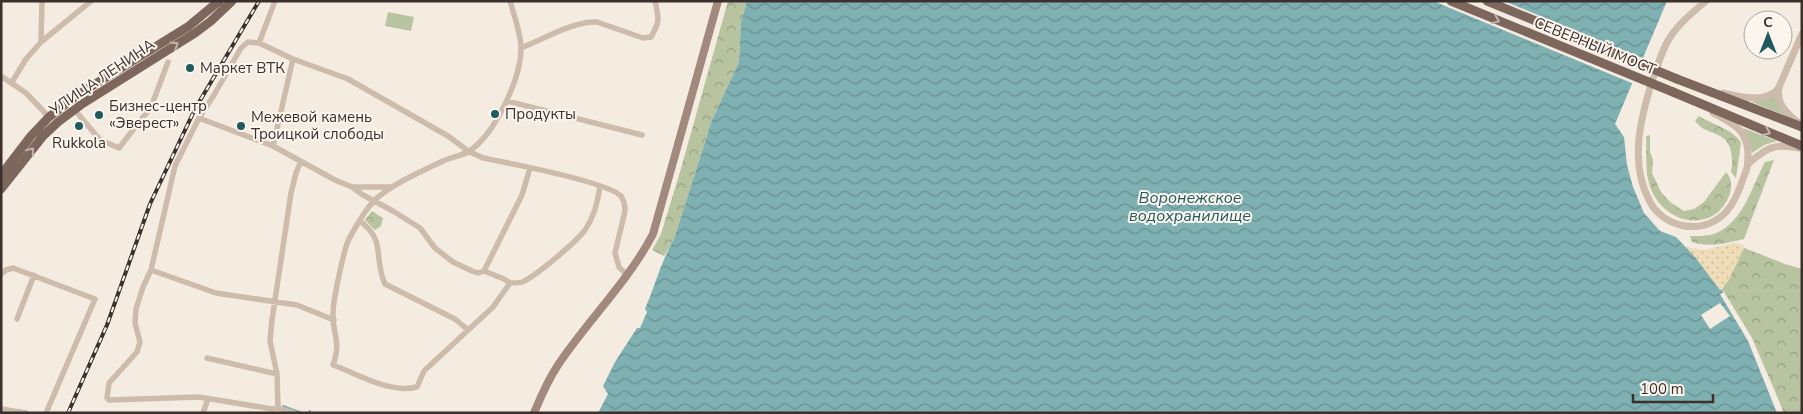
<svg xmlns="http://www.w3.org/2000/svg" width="1803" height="414" font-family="'Nunito Sans',sans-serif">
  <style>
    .grass { fill: #b8c4a0 }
    .forest { fill: url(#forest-crowns) }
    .sand { fill: url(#sand-dots) }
    .water { fill: url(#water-waves) }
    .pier { fill: #f4ebe1 }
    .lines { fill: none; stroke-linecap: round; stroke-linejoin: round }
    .stream { stroke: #7fb0b2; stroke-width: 2 }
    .minor { stroke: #cdbbac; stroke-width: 5.5 }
    .tertiary { stroke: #cdbbac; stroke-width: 7 }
    .secondary { stroke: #a18a7d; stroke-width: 8 }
    .primary { stroke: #7d675c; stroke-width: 9 }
    .rail-casing { stroke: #3b302b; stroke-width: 4 }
    .rail { stroke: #fbf5ee; stroke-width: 2; stroke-dasharray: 5.5; stroke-linecap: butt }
    .primary-bridge { stroke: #7d675c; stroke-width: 9 }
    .oneway { stroke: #c2b5ac }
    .poi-dot { fill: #1f5a5e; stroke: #fbf5ee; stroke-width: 2 }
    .labels { text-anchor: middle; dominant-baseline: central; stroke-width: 4; stroke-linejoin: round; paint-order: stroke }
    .street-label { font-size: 15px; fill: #3b302b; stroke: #fbf5ee }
    .poi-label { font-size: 15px; fill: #3b302b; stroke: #fbf5ee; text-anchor: start }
    .water-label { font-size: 16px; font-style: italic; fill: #1f5a5e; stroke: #fbf5ee }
  </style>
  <defs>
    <pattern id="forest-crowns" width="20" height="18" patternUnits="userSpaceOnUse" patternTransform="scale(1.25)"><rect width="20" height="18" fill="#b8c4a0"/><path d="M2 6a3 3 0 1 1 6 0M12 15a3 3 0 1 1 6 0" fill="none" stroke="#97a083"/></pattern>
    <pattern id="sand-dots" width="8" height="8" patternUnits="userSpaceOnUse" patternTransform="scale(1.25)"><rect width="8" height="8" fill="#efdcb8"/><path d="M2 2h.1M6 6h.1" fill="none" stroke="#cebd9e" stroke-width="1.8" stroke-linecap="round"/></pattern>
    <pattern id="water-waves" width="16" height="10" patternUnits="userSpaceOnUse" patternTransform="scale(1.25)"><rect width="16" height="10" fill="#7fb0b2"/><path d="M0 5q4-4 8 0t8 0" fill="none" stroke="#699091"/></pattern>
  </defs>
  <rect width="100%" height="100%" fill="#f4ebe1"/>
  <path class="grass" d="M388,12l26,5 -3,14 -26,-5z
    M1775,95l5,13 6,8 -34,-14z
    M1743,128l34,13 -13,4 -12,8 -3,-13z"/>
  <path class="forest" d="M728,1h19l-6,21 -2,40 -27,58 -38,119 -10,17 -12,-6 9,-16 19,-62z
    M1699,116c12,8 36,14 42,27l-5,35 -5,-6c2,-10 2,-27 -8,-34 -11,-8 -19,-5 -28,-17z
    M1650,135v17l3,8 -1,13 9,19 9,10 14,9 10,-2 10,-7 22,-30c13,14 -1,40 -18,46 -28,10 -55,-12 -60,-39 -3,-14 -1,-29 -2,-43z
    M1774,160l-30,79c-18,4 -34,9 -52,3l-2,-6c6,0 14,0 20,-1 32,-8 41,-47 55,-73z
    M372,211l11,7 -2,8 -6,4 -10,-10z
    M1742,247l43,17 17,5v144h-19l-1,-5 -30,-70 -30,-48z"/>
  <path class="sand" d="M1734,243l9,2 1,3 -15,32 -9,10 -25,-33 -9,-10 18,3z"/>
  <path class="water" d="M747,1h920l-52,123 9,13 3,28 6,22 11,26 16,18 16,6 19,20 25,33 1,-1 31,49 30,70 1,5h-1185l10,-19 -5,-8 12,-24 22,-34h3l7,-16 -2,-3c10,-23 16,-48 29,-70l38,-119 27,-58 2,-40z"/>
  <path class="pier" d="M1433,1h71l141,58 -11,25z
    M1724,292l28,46 30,70 1,5h-6l-29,-72 -28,-47z
    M1720,303l10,13 -20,13 -9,-14z"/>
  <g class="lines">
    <path class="stream" d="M283,406l19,7
      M308,413l2,-2"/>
    <path class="minor" d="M510,1c4,14 10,30 11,45 1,31 -26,89 -53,106 -7,4 -17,5 -25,9 -19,9 -55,25 -69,40 -10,10 -18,25 -25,38 -5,9 -16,62 -16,74 -1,22 9,27 0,52 25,9 57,29 84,22l7,-16 69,-64 17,-24c4,0 9,0 12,-1 13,-5 54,-40 63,-52 9,-13 13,-28 15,-44
      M41,42l1,-41
      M259,43l16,-42
      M521,48c23,-9 52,-27 76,-26l46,16 8,-1c9,-15 8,-19 4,-36
      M1,76l25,17 23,24
      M12,82l14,-23 15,-17 50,-41
      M507,101l135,34
      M74,109l26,31 19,8 32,-41 17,-45
      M199,118l74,28 62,34 17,7 11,8 30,16 27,17 15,20 18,14 19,9 6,2 6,-2 20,8 6,4
      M273,146l20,-87
      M352,187h41
      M360,221c27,20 13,38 25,63l70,35 13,11
      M151,270l65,23 81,12 37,15
      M484,271l38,-76 8,-27
      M1,274l5,-4 7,-2 82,31 -49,114
      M17,319l17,-44
      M207,358l70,16
      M278,408l-1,-34 -7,-33 2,-21 19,-127 5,-20 5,-12
      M1,409l25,4
      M203,413l5,-14
      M294,413l-16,-5 -6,1 -73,-12 -90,3 -2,-2 2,-15 28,-31 3,-10 -5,-19 1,-14 7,-22 8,-17 24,-104 24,-48 15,-23 27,-47 7,-6 11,1 34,16 55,20 100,57 20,15 15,7c25,5 123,23 138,38 3,5 4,9 4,15l-10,42 4,14 8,8"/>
    <path class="tertiary" d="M1706,1c-13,11 -28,23 -37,38 -7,11 -11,26 -16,39 -12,38 -24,84 -4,122 13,27 51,36 74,15 13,-12 18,-31 24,-47 1,-5 1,-10 1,-15 -1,-24 -16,-30 -35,-40
      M1723,93c18,4 42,11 56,-5
      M1799,123c-12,-9 -23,-19 -20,-36l23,-53
      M1748,164c18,-16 26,-21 51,-16"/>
    <path class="secondary" d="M534,413c7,-17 14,-33 24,-48 30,-45 70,-83 95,-131l65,-233"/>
    <path class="primary" d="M1677,79l125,48
      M1673,92l129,54
      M1,175l30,-39 18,-19 27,-21 113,-70 30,-25
      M1,189l42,-53 15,-14 24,-18 113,-71 16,-12 21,-20"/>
    <g class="rail-casing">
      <path id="rail" d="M68,413l39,-88 43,-121 45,-95 64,-108"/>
    </g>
    <use href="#rail" class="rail"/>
    <path class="primary-bridge" d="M1451,1l222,91
      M1487,1l190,78"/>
  </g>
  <defs><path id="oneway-chevron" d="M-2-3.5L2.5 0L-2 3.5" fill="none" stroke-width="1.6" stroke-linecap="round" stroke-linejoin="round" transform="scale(1.25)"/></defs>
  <g class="oneway">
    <use href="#oneway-chevron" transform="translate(1496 20) rotate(22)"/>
    <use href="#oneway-chevron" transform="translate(175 45) rotate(-32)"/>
    <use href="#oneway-chevron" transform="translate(1767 132) rotate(23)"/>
    <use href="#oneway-chevron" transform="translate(31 151) rotate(-51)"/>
  </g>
  <g class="poi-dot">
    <circle cx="190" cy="68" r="5"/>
    <circle cx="495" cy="114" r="5"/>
    <circle cx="99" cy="115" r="5"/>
    <circle cx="79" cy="126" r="5"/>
    <circle cx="241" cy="126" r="5"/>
  </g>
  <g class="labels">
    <g class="street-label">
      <text transform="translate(1595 46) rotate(22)">СЕВЕРНЫЙ МОСТ</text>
      <text transform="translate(102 77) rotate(-34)">УЛИЦА ЛЕНИНА</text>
    </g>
    <g class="poi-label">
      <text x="200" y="68">Маркет ВТК</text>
      <text x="109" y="106">Бизнес-центр<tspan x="109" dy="17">«Эверест»</tspan></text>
      <text x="505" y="114">Продукты</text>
      <text x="251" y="117">Межевой камень<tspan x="251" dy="17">Троицкой слободы</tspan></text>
      <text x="79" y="143" text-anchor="middle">Rukkola</text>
    </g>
    <g class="water-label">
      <text x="1190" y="198">Воронежское<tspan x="1190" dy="18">водохранилище</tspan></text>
    </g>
  </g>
  <rect width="1803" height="414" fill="none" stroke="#3b302b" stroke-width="5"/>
  <g transform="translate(1768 35)"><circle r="24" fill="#fbf5ee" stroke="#aea6a0"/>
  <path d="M0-4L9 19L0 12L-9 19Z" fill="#1f5a5e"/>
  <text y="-8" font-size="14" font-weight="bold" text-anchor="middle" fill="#3b302b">С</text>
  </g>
  <path d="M1633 394v8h80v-8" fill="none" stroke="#3b302b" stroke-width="2.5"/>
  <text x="1640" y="394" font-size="15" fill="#3b302b" stroke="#fbf5ee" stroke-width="4" paint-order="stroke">100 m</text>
</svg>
